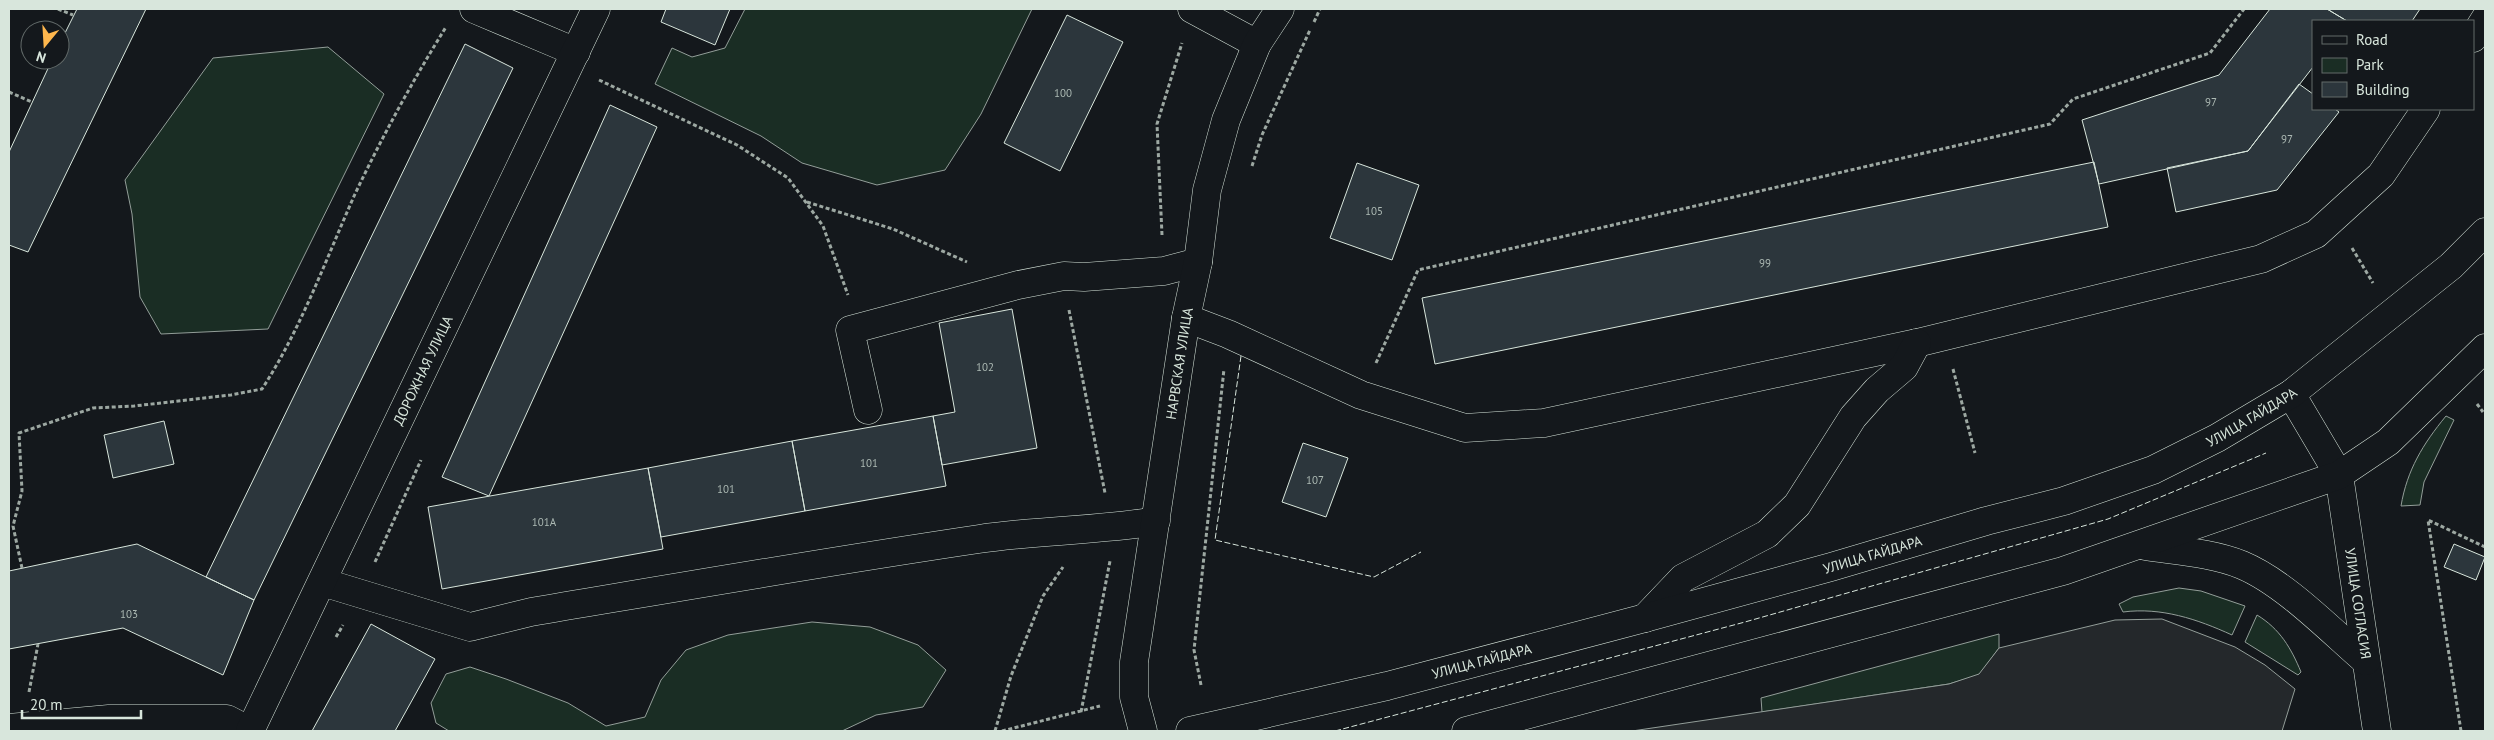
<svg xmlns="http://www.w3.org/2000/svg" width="2494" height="740" font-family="'PT Sans',sans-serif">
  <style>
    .green { fill: #1a2d24; stroke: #939e99 }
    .parking { fill: #24282b; stroke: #939e99 }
    .building { fill: #2c363c; stroke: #d8e6dc }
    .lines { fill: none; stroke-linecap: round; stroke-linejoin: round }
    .minor-casing { stroke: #d8e6dc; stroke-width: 29 }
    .major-casing { stroke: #d8e6dc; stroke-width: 29 }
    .path { stroke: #9da8a2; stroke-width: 3; stroke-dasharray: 4 2.5; stroke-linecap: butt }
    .minor { stroke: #14181c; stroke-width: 28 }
    .major { stroke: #14181c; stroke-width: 28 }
    .fence { stroke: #d8e6dc; stroke-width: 1; stroke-dasharray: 6 2.5; stroke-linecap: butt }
    .labels { text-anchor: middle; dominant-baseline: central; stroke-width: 4; stroke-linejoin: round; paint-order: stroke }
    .number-label { font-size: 11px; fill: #adbab4 }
    .street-label { font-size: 14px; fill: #d8e6dc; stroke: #14181c }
  </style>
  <rect width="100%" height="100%" fill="#14181c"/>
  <path class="green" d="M745,9h287l-51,105 -36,56 -68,15 -75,-22 -41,-27 -106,-52 17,-36 20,9 33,-9z
    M328,47l56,47 -116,235 -107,5 -21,-37 -8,-83 -7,-34 88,-122z
    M2446,416l8,4 -30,62 -4,23 -19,1c6,-36 22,-62 45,-90z
    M2179,588l22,3 44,15 -13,29c-35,-16 -71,-28 -109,-23l-4,-8 14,-7z
    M2257,615c23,14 34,33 44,57l-3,3 -53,-33z
    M812,622l58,5 48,18 28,25 -23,37 -47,8 -34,16h-393l-13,-8 -5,-20 15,-29 24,-7 36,12 62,24 38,23 39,-9 16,-37 25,-30 42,-15z
    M1999,634v14l-20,27 -30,9 -187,28 -1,-14z"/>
  <path class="parking" d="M2162,619l73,28 30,18 30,24 -13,42h-650l317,-47 30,-10 20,-26 116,-28z"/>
  <path class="building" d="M77,9h69l-118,243 -19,-7v-93l43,-92h8v-17z
    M666,9h64l-15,36 -54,-23z
    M2270,9h57l20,12h-34v46l-65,84 -149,33 -17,-64 137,-45z
    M2327,9h93l-8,12h-65z
    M1067,15l56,27 -63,129 -56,-28z
    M465,44l48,24 -259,532 -48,-23z
    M2299,84l14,10v15h22l4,3 -62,78 -101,22 -9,-44 81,-17z
    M610,105l47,22 -168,369 -47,-19z
    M2094,162l14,65 -673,137 -13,-66z
    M1357,163l62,22 -27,75 -62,-22z
    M1012,309l25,139 -95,17 -9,-49 22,-4 -16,-89z
    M933,416l13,70 -141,25 -13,-70z
    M164,421l10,43 -61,14 -9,-43z
    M792,441l13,70 -144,26 -13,-69z
    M1303,443l45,15 -22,59 -44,-15z
    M648,468l15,81 -221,40 -14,-82z
    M137,544l117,56 -31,75 -100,-47 -114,21v-78z
    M2454,544l31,13 -9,23 -32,-13z
    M371,624l64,35 -40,72h-83z"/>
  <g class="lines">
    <g class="minor-casing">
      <g id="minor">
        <path d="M474,9l102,43"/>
        <path d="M1192,9l65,35"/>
        <path d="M2473,38l12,-19"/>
        <path d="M1186,318l42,16 133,61 104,33 79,-5 373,-80 344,-84 55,-25 65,-59 45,-66"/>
        <path d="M868,410l-18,-80 168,-45 46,-9 20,1 80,-6 34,-9"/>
        <path d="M322,582l148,45 61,-15c149,-25 299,-51 448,-73 59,-9 119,-8 177,-18"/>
        <path d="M1645,618l38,-40 84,-44 30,-29 56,-88 24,-27 27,-23 13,-24"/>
        <path d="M9,728l100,-9h118l23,12"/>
        <path id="s1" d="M250,731l346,-722"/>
        <path id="s2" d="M1143,731l-9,-34v-35l52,-344 12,-56 9,-72 19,-70 31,-76 23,-35"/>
      </g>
    </g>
    <g class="major-casing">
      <g id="major">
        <path id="s3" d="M2291,394l48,81 38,256"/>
        <path d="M2145,546c33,5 67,7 97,19 43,18 89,66 124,96"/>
        <path id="s4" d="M1190,731l197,-45 258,-68 186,-51 155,-46 78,-20 89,-31 64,-32 74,-44 160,-128 34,-34"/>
        <path d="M1466,731l597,-160 276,-96 49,-33 97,-94"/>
      </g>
    </g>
    <path class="path" d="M58,9l15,6
      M1314,22l6,-13
      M599,80l138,65 51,33 35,48 25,69
      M9,92l23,10
      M1252,166l10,-31 48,-105
      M807,202l86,27 74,33
      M1162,235l-5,-111 25,-81
      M2352,248l21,35
      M1069,310l36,183
      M1376,363l42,-93 632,-146 23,-25 137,-46 34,-44
      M1953,369l22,84
      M2477,404l6,8
      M375,562l46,-102
      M22,568l-9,-42 9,-35 -3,-58 74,-25 41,-2 97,-11 31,-6c39,-60 64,-130 93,-195 27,-57 58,-114 91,-167
      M336,637l7,-12
      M1201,685l-7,-35 30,-281
      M29,692l9,-48
      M1081,712l29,-151
      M995,731l16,-55 32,-80 20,-29
      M1002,731l98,-25
      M2461,731l-33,-211 57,27"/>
    <use href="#minor" class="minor"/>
    <use href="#major" class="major"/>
    <path class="fence" d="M1241,356l-26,184 159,37 47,-25
      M1335,731l410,-109 363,-103 158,-66"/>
  </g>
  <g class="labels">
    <g class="number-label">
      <text x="1063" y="93">100</text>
      <text x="2211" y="102">97</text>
      <text x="2287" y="139">97</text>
      <text x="1374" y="211">105</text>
      <text x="1765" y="263">99</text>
      <text x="985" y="367">102</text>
      <text x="869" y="463">101</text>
      <text x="1315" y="480">107</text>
      <text x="726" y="489">101</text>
      <text x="544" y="522">101А</text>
      <text x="129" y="614">103</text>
    </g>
    <g class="street-label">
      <text stroke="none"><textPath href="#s2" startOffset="372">НАРВСКАЯ УЛИЦА</textPath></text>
      <text stroke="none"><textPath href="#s1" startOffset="400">ДОРОЖНАЯ УЛИЦА</textPath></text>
      <text stroke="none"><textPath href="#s4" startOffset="1110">УЛИЦА ГАЙДАРА</textPath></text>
      <text stroke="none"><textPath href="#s4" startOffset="705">УЛИЦА ГАЙДАРА</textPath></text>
      <text stroke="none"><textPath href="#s3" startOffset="224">УЛИЦА СОГЛАСИЯ</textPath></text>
      <text stroke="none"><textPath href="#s4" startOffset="300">УЛИЦА ГАЙДАРА</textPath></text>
    </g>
  </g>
  <rect width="2494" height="740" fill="none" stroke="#d8e6dc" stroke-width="20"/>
  <rect x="2312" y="20" width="162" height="90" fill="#14181c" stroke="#626a69"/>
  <rect x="2322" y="36" width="25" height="8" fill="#14181c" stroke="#626a69"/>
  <text x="2356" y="45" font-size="15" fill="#d8e6dc">Road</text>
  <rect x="2322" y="58" width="25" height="15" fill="#1a2d24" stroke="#626a69"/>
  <text x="2356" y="70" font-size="15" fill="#d8e6dc">Park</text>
  <rect x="2322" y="82" width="25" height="15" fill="#2c363c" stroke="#626a69"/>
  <text x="2356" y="95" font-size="15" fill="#d8e6dc">Building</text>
  <g transform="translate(45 45) rotate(198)"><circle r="24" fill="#14181c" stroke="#626a69"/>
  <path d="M0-4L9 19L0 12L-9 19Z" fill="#ffb74d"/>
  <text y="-8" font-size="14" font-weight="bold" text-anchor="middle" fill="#d8e6dc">N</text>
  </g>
  <path d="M22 710v8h119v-8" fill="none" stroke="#d8e6dc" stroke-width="2.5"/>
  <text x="30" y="710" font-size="15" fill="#d8e6dc" stroke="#14181c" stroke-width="4" paint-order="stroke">20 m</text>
</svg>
